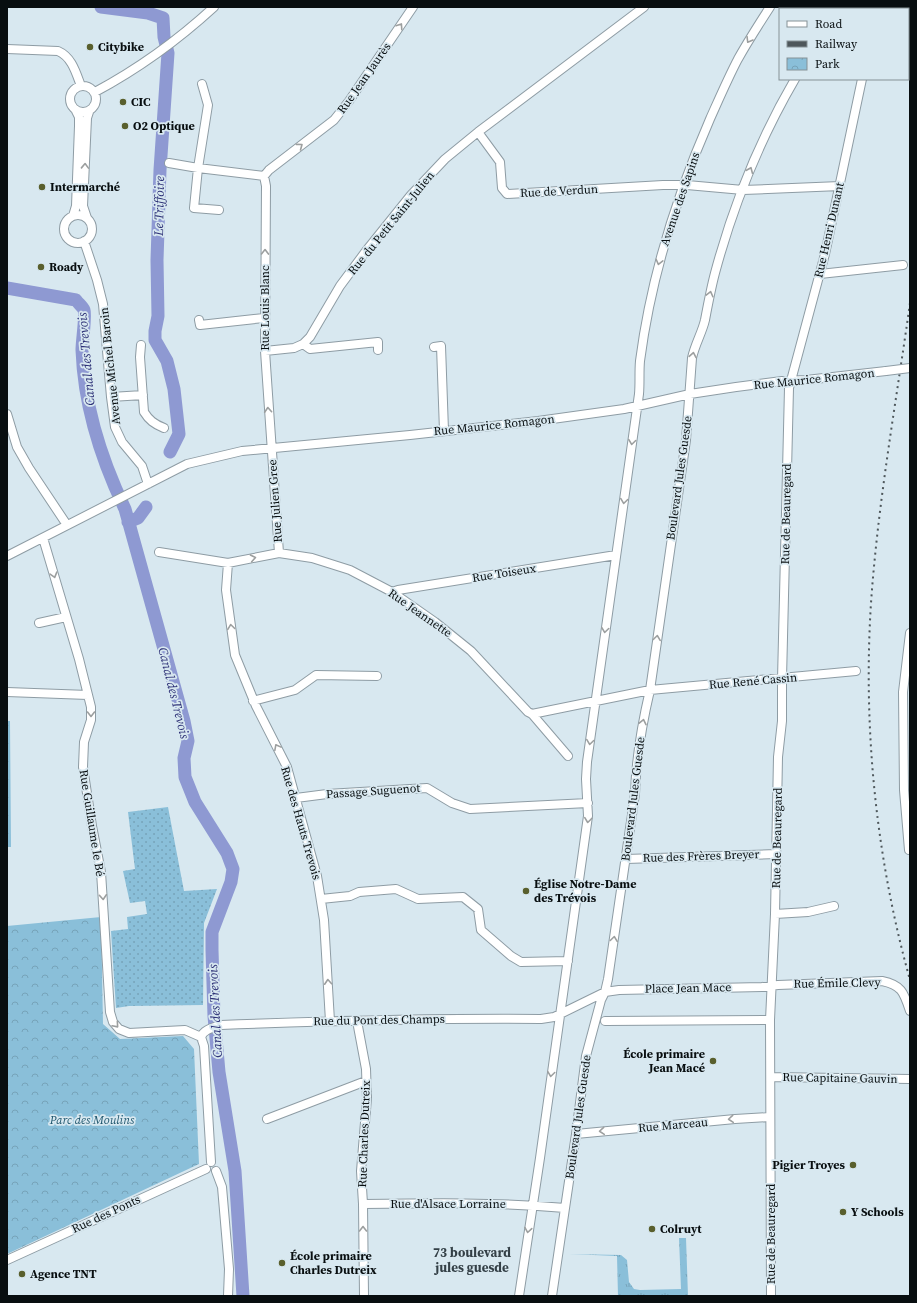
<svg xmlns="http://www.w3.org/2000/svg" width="917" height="1303" font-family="'Source Serif 4',serif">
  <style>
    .grass { fill: url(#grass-tufts) }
    .park { fill: url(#park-crowns) }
    .garden { fill: url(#garden-dots) }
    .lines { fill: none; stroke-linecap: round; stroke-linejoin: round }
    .river { stroke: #8e99d2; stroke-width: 13 }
    .minor-casing { stroke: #8e9ca4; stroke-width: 10 }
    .minor { stroke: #fff; stroke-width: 8 }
    .rail { stroke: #4e575b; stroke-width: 2; stroke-dasharray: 2 4; stroke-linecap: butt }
    .minor-bridge-casing { stroke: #8e9ca4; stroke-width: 10; stroke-linecap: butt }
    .minor-bridge { stroke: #fff; stroke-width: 8 }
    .oneway { stroke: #9c9f9f }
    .poi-dot { fill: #595f2d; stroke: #d8e8f0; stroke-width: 1.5 }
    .labels { text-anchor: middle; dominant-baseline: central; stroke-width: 3.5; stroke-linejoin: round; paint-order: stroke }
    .poi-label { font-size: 12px; font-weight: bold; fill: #080e10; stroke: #d8e8f0; text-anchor: start }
    .street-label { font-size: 12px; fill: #080e10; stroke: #d8e8f0 }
    .park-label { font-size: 12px; font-style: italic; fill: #1f566e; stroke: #d8e8f0 }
    .water-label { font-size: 13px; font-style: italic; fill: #2e3277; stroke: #d8e8f0 }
    .neighbourhood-label { font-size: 13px; font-weight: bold; fill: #344047; stroke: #d8e8f0 }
  </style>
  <defs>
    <pattern id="grass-tufts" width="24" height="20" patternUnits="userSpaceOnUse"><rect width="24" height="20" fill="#8abfd9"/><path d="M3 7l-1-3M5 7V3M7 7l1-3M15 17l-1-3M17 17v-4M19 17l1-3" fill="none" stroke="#76a3b9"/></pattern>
    <pattern id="park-crowns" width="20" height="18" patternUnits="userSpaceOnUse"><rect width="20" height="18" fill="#8abfd9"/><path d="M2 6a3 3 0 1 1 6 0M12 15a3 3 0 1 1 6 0" fill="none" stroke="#76a3b9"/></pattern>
    <pattern id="garden-dots" width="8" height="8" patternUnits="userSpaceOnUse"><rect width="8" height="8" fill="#8abfd9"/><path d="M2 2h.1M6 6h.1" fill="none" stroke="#76a3b9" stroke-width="1.8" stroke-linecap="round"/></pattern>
  </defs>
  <rect width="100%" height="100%" fill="#d8e8f0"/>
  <path class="grass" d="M679,1238h7l2,58h-70l-1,-40 -48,-2 52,1 6,5 2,22 5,7 6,1 41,-1z"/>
  <path class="park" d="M7,721h3l1,126h-4z
    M101,917l2,107 17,15 63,-3 11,13 5,115 -192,90v-328z"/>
  <path class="garden" d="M168,807l16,84 33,-2 -13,34 -1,82 -74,1 -13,2 -5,-77 17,-2 -1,-12 20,-3 -2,-13 -15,2 -7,-32 12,-2 -7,-57z"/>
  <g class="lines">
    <path class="river" d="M101,7l47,6 15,5 1,19 4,16 -8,117 -3,90 1,56 -3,15v9l12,21 7,28 5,45 -9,18
      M7,288l69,12c2,3 7,7 8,10 2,6 -2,31 -2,40 2,56 19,109 43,159l59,212 4,20 -4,17 1,19 10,25 32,51 6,16 -2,13 -19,50v18l2,66 5,56 16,99 8,125
      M128,522l10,-4 8,-11"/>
    <g class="minor-casing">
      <path id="minor" d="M838,9l1,-2
        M875,9v-2
        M7,49l51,2c14,6 18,22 23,35
        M202,84l6,21 -10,63 -4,40 25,2
        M70 99a13 13 0 1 1 26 0a13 13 0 1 1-26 0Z
        M95,92c43,-23 83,-52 119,-85
        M478,132l22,30 2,26 5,6 156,-9h24l56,5 97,-4
        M169,163l29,5 66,8
        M64 229a14 14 0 1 1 28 0a14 14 0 1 1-28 0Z
        M73,216l3,-10 3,-80v-9l-3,-6
        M87,218l-4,-12 4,-88 2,-6
        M84,241l13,39 6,24 8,93 4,30 7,15 20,24 6,18
        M820,274l83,-9
        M199,320l1,5 64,-7
        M303,344l7,5 68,-7v8
        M141,345l-1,12 4,55c5,8 10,12 20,16
        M434,347l7,-1 3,85
        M265,351l29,-3 9,-4 7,-7 30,-51 26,-35 45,-56 34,-36 33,-27 166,-125
        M111,397l32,-2
        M7,414l10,33 12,21 38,57
        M43,538l36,121 12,48v13l-7,22 -1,25 9,59 9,46 9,140 3,10 6,7 10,4 56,-3 16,7
        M159,552l69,11 51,-10 33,5 38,12 42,22 43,30 36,29 57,61 4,2 36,42
        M279,553l-14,-202 1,-165 -2,-10 5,-6 65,-50 15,-19 64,-94
        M7,556l180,-92 55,-13 168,-16 128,-14 86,-12 66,-15 46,-7 46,-6 24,-1 80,-9
        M228,563l-2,27 9,65 21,51 31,61 30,109 7,44 6,101
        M392,592l6,-2 218,-35
        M39,623l27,-6
        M7,692l81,3
        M253,701l42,-11 21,-15 61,1
        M532,714l118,-24 206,-19
        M296,798l31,-4 100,-6 25,15 18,6 118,-6
        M909,850l-5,-60 -1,-98 7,-59
        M626,859l150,-5
        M321,899l29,-3 9,-4 37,-3 22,10 45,-2 15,12 3,21 30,26 10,6 47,-1
        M775,914l33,-2 26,-6
        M357,1021l9,48 1,29 -6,73 2,33 1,92
        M605,1021l165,-1
        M201,1037c3,-8 12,-9 20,-12 107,-4 214,-7 320,-6l13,-2 51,-25 14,-2 143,-3 16,-2 104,-4c20,4 22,12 28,30
        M201,1037l3,9 7,116
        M771,1077l139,2
        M267,1119l99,-38
        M576,1134l159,-15 35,-2
        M216,1171l6,16 7,82 -1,27
        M363,1204c68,-1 135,-2 202,4
        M7,1260l199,-91
        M519,1296l21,-138 48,-342 -2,-37 1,-17 52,-368c1,-11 0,-22 1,-33 11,-84 36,-164 70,-242 9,-20 18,-41 28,-60 10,-18 21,-35 32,-52
        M552,1296l24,-162 10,-78 15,-56 4,-8 3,-13 27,-185c1,-36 7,-70 15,-104l36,-250 6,-82c3,-14 10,-25 13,-38 3,-16 6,-32 10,-47 18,-67 45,-134 80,-194
        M771,1296l-1,-276 5,-106 3,-157 4,-36v-42l7,-291 36,-134 37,-175"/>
    </g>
    <use href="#minor" class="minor"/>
    <path class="rail" d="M910,303c-14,100 -32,199 -39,300 -8,126 5,255 39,377"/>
    <g class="minor-bridge-casing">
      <path id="minor-bridge" d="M886,371l24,-3"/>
    </g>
    <use href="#minor-bridge" class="minor-bridge"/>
  </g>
  <defs><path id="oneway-chevron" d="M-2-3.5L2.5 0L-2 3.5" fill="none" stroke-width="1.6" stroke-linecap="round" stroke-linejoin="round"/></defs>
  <g class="oneway">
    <use href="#oneway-chevron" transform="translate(400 26) rotate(-56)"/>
    <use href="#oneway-chevron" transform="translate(749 40) rotate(121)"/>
    <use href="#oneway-chevron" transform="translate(300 146) rotate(-37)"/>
    <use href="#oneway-chevron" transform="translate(85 166) rotate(-88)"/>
    <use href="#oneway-chevron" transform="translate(750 170) rotate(-67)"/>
    <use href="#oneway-chevron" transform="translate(265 252) rotate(-89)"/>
    <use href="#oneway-chevron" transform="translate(659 262) rotate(104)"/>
    <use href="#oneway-chevron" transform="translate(710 294) rotate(-76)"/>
    <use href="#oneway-chevron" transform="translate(693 355) rotate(-80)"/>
    <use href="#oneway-chevron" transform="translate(268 410) rotate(-94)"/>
    <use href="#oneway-chevron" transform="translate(632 442) rotate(98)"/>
    <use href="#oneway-chevron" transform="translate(624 501) rotate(98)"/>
    <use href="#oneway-chevron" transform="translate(253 558) rotate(-11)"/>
    <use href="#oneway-chevron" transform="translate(54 575) rotate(74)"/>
    <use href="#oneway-chevron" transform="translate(231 627) rotate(-98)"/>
    <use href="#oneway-chevron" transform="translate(605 630) rotate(98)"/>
    <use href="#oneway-chevron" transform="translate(657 638) rotate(-82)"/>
    <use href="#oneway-chevron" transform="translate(91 714) rotate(90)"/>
    <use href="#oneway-chevron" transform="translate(643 722) rotate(-78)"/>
    <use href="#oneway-chevron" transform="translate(590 742) rotate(98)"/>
    <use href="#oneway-chevron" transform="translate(277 747) rotate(-118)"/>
    <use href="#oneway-chevron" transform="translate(588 820) rotate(97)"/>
    <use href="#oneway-chevron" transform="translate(103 897) rotate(86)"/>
    <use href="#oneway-chevron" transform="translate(614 939) rotate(-82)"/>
    <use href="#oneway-chevron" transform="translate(328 982) rotate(-94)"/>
    <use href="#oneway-chevron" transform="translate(116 1025) rotate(49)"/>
    <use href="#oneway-chevron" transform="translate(551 1074) rotate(98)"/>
    <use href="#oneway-chevron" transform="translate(731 1119) rotate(175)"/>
    <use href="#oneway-chevron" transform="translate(602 1131) rotate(175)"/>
    <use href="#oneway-chevron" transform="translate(363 1229) rotate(-90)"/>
    <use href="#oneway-chevron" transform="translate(528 1230) rotate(99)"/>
  </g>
  <g class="poi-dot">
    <circle cx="90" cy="47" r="4"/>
    <circle cx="123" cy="102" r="4"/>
    <circle cx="125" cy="126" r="4"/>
    <circle cx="42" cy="187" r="4"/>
    <circle cx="41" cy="267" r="4"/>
    <circle cx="526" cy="891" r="4"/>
    <circle cx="713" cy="1061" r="4"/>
    <circle cx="853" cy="1165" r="4"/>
    <circle cx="843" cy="1212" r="4"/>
    <circle cx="652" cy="1229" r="4"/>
    <circle cx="282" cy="1263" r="4"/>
    <circle cx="22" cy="1274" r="4"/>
  </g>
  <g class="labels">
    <g class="poi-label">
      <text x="98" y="47">Citybike</text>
      <text x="131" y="102">CIC</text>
      <text x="133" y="126">O2 Optique</text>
      <text x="50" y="187">Intermarché</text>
      <text x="49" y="267">Roady</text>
      <text x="534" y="884">Église Notre-Dame<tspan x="534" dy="14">des Trévois</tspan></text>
      <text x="705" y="1054" text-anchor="end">École primaire<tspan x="705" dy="14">Jean Macé</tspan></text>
      <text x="845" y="1165" text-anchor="end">Pigier Troyes</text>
      <text x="851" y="1212">Y Schools</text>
      <text x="660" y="1229">Colruyt</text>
      <text x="290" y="1256">École primaire<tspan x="290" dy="14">Charles Dutreix</tspan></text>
      <text x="30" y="1274">Agence TNT</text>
    </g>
    <g class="street-label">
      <text transform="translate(364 78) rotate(-55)">Rue Jean Jaurès</text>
      <text transform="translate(559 191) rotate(-3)">Rue de Verdun</text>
      <text transform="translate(680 199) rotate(-71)">Avenue des Sapins</text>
      <text transform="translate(391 223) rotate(-51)">Rue du Petit Saint-Julien</text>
      <text transform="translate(829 230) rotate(-77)">Rue Henri Dunant</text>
      <text transform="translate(265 308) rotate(-90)">Rue Louis Blanc</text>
      <text transform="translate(110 366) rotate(-96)">Avenue Michel Baroin</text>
      <text transform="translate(814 379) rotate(-6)">Rue Maurice Romagon</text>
      <text transform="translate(494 425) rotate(-6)">Rue Maurice Romagon</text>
      <text transform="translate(679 478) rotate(-82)">Boulevard Jules Guesde</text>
      <text transform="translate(275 501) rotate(-94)">Rue Julien Gree</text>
      <text transform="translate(786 514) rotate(-89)">Rue de Beauregard</text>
      <text transform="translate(504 573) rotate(-9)">Rue Toiseux</text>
      <text transform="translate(420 613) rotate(35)">Rue Jeannette</text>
      <text transform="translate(753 681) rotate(-5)">Rue René Cassin</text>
      <text transform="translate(373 791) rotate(-4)">Passage Suguenot</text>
      <text transform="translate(633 799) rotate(-83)">Boulevard Jules Guesde</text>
      <text transform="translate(92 823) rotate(81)">Rue Guillaume le Bé</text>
      <text transform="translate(301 823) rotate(74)">Rue des Hauts Trevois</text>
      <text transform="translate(777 838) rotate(-89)">Rue de Beauregard</text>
      <text transform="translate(701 856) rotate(-2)">Rue des Frères Breyer</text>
      <text transform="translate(837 983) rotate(-1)">Rue Émile Clevy</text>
      <text transform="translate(688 988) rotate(-1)">Place Jean Mace</text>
      <text transform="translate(379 1020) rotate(-1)">Rue du Pont des Champs</text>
      <text transform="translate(840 1078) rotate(1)">Rue Capitaine Gauvin</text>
      <text transform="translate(578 1117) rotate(-82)">Boulevard Jules Guesde</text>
      <text transform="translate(673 1125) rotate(-5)">Rue Marceau</text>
      <text transform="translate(364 1134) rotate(-88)">Rue Charles Dutreix</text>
      <text x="448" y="1204">Rue d'Alsace Lorraine</text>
      <text transform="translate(106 1214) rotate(-25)">Rue des Ponts</text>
      <text transform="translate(771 1234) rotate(-90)">Rue de Beauregard</text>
    </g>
    <g class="park-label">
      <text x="92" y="1120">Parc des Moulins</text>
    </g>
    <g class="water-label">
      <text transform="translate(159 206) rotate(-89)">Le Triffoire</text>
      <text transform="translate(86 359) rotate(-95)">Canal des Trevois</text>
      <text transform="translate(174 693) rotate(76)">Canal des Trevois</text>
      <text transform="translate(215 1011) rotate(-93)">Canal des Trevois</text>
    </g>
    <g class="neighbourhood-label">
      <text x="472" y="1252">73 boulevard<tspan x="472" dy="15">jules guesde</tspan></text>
    </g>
  </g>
  <rect width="917" height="1303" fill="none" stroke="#080e10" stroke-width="16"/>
  <rect x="779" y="8" width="130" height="72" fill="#d8e8f0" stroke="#859196"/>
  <rect x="787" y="21" width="20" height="6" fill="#ffffff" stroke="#859196"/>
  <text x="815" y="28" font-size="12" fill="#080e10">Road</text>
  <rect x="787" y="41" width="20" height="6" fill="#4e575b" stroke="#859196"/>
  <text x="815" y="48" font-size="12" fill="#080e10">Railway</text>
  <rect x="787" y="58" width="20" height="12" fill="url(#park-crowns)" stroke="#859196"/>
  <text x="815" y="68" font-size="12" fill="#080e10">Park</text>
</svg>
